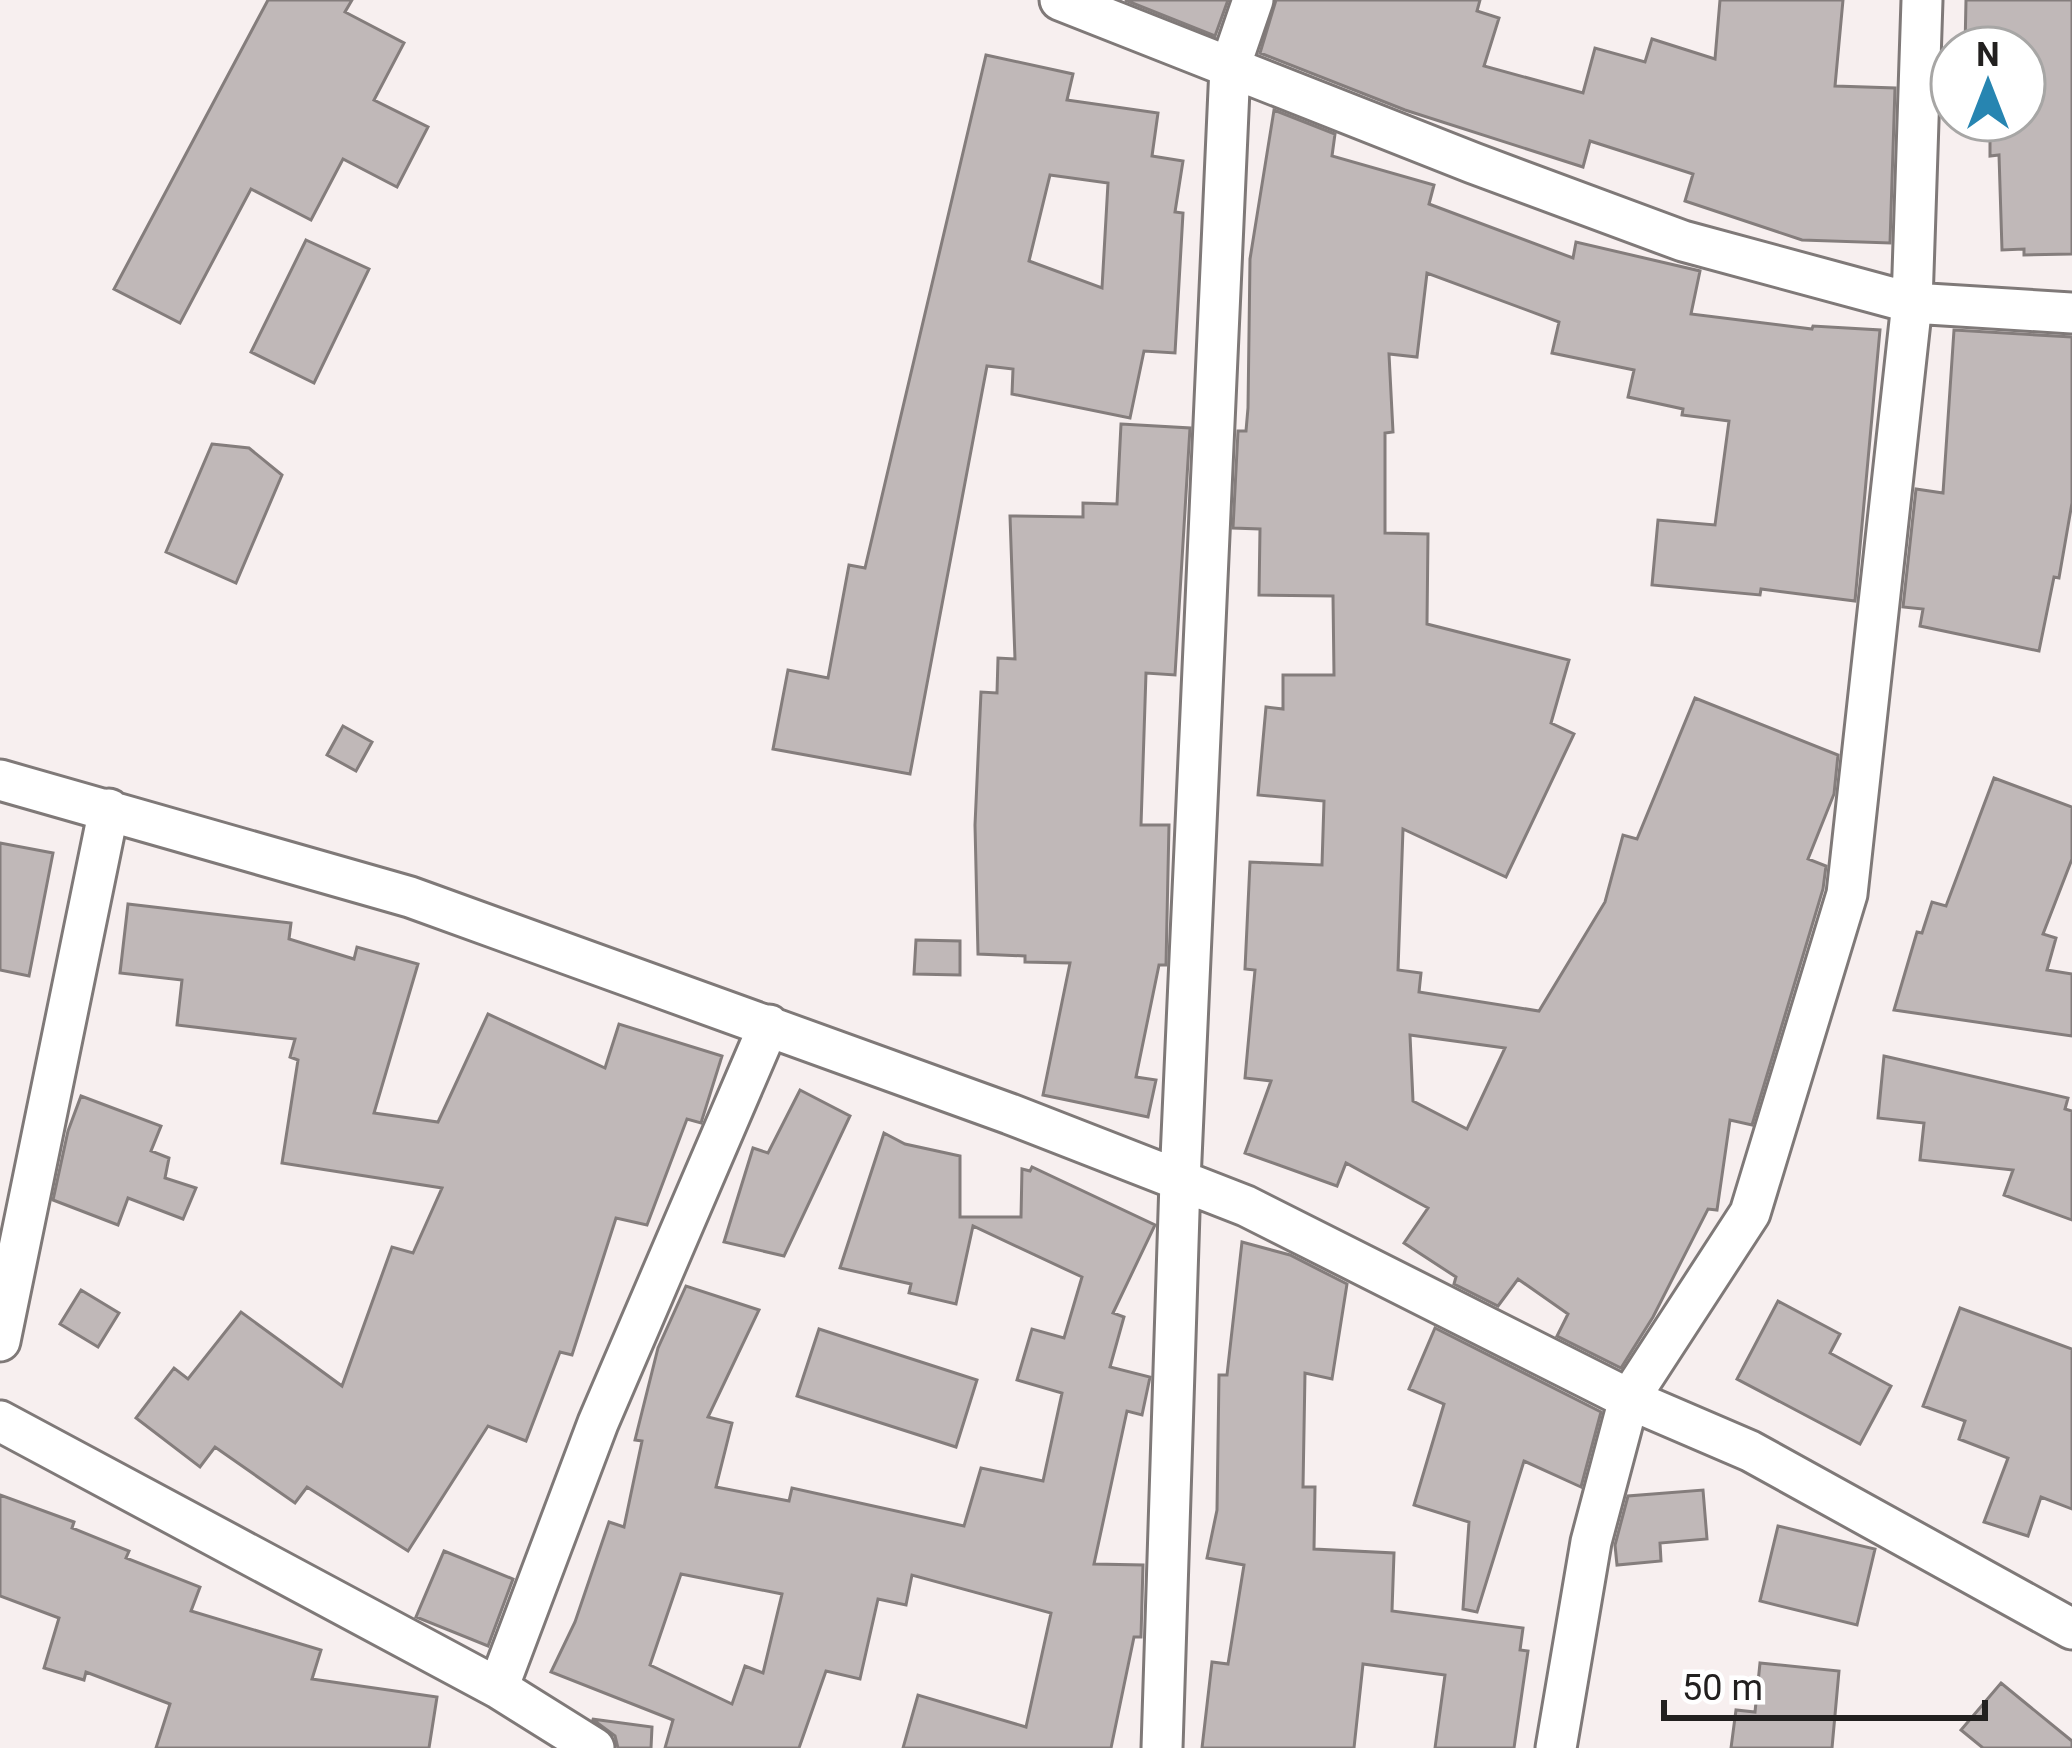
<svg xmlns="http://www.w3.org/2000/svg" width="2072" height="1748" font-family="Roboto,sans-serif">
  <style>
    .building { fill: #c0b8b8; stroke: #847d7c; stroke-width: 3; fill-rule: evenodd }
    .lines { fill: none; stroke-linecap: round; stroke-linejoin: round }
    .street-casing { stroke: #7f7978; stroke-width: 45 }
    .street { stroke: #fff; stroke-width: 39 }
  </style>
  <rect width="100%" height="100%" fill="#f7efef"/>
  <path class="building" d="M268,0h84l-7,12 59,31 -30,57 54,27 -31,60 -54,-28 -32,61 -60,-31 -71,134 -66,-34z
    M1125,0h103l-13,36z
    M1276,0h204l-3,11 22,7 -15,48 99,27 12,-45 50,14 7,-23 63,20 5,-59h123l-8,86 60,2 -5,155 -88,-3 -117,-39 8,-27 -103,-33 -7,26 -178,-57 -145,-57z
    M1966,0h106v254l-48,1v-6l-22,1 -3,-95 -9,1v-36h34v-72h-59z
    M986,55l87,19 -6,26 91,13 -6,43 31,5 -8,51 8,1 -8,140 -31,-2 -14,67 -118,-24 1,-25 -26,-3 -77,408 -137,-25 15,-79 40,8 21,-113 16,3zM1050,175l58,8 -6,105 -73,-27z
    M1274,110l61,24 -3,22 102,29 -5,19 144,54 3,-16 124,29 -9,43 121,15 1,-3 67,4 -25,271 -94,-12 -1,6 -108,-10 6,-65 57,5 14,-104 -47,-6 1,-6 -55,-12 6,-27 -82,-17 7,-31 -132,-49 -10,84 -28,-3 4,78 -8,1v100l43,1 -1,90 142,36 -18,63 23,11 -68,143 -103,-48 -5,141 23,3 -2,19 120,19 66,-109 18,-67 14,4 58,-141 143,57 -4,39 -26,65 18,7 -3,23 -71,236 -22,-5 -13,90 -9,-1 -55,108 -32,51 -64,-32 11,-22 -50,-35 -20,27 -44,-22 2,-7 -52,-34 24,-35 -82,-45 -9,23 -92,-33 26,-72 -26,-3 10,-108 -10,-1 5,-107 72,3 2,-64 -66,-6 8,-88 17,2v-34h51l-1,-79 -74,-1 1,-66 -27,-1 5,-97h8l2,-23 2,-149zM1410,1035l95,13 -38,81 -54,-28z
    M306,240l63,29 -55,114 -63,-31z
    M1954,330l118,7v166l-13,75 -5,-1 -15,74 -119,-25 3,-17 -20,-2 13,-118 27,4z
    M1121,424l69,4 -15,247 -29,-2 -5,152h28l-3,140h-7l-23,112 20,3 -8,37 -105,-22 27,-132 -45,-1v-6l-47,-2 -3,-129 6,-133 16,1 1,-35 17,1 -5,-143 73,1v-14l34,1z
    M212,444l37,4 33,27 -46,108 -70,-31z
    M343,726l29,16 -16,29 -29,-16z
    M1994,778l78,29v52l-29,75 13,4 -9,32 25,4v62l-178,-26 23,-78 5,1 10,-31 14,4z
    M0,843l53,10 -24,123 -29,-6z
    M128,904l163,19 -2,16 65,20 3,-12 61,17 -44,149 64,9 50,-108 117,54 14,-44 103,32 -21,67 -14,-4 -40,106 -31,-7 -44,137 -12,-3 -34,89 -38,-15 -80,125 -101,-64 -12,16 -80,-56 -15,20 -64,-49 38,-50 14,11 53,-67 101,74 50,-139 21,6 29,-65 -160,-25 16,-103 -8,-3 5,-18 -118,-14 5,-45 -62,-7z
    M916,940l44,1v34l-46,-1z
    M1884,1056l184,42 -3,11 7,2v109l-68,-25 9,-25 -93,-10 4,-37 -46,-5z
    M800,1090l50,26 -66,140 -60,-14 29,-94 15,5z
    M81,1096l80,30 -10,25 18,7 -4,20 31,10 -13,31 -55,-21 -10,27 -65,-25 15,-69z
    M884,1133l21,11 55,12v61h61l1,-48 8,2 2,-4 123,58 -42,88 11,4 -14,50 40,10 -8,38 -15,-4 -33,153 49,1 -2,72h-7l-23,111h-208l15,-53 108,32 25,-114 -139,-38 -6,30 -28,-6 -18,80 -34,-8 -27,77h-134l8,-28 -122,-48 24,-50 34,-100 15,5 18,-86 -7,-1 23,-92 28,-62 73,24 -51,107 24,6 -16,64 73,14 3,-13 172,38 17,-58 62,13 19,-88 -45,-13 15,-51 32,9 18,-61 -109,-51 -17,78 -47,-11 2,-9 -71,-16zM681,1574l101,20 -19,79 -18,-7 -13,38 -82,-39z
    M1242,1242l48,13 57,29 -15,95 -27,-6 -2,114h12l-1,62 80,4 -2,58 131,17 -3,22 8,1 -14,97h-79l10,-73 -82,-11 -9,84h-152l10,-86 16,2 16,-99 -37,-7 10,-48 2,-135h8z
    M81,1290l38,23 -21,34 -38,-23z
    M1778,1301l62,33 -10,19 61,33 -31,58 -123,-65z
    M1960,1308l112,41v160l-31,-12 -13,39 -44,-14 24,-64 -49,-19 6,-18 -42,-15z
    M1435,1328l166,84 -20,75 -57,-26 -47,151 -14,-3 6,-87 -55,-17 30,-101 -35,-15z
    M819,1329l158,51 -21,67 -159,-51z
    M1703,1490l4,49 -47,4 1,18 -44,4 -2,-20 13,-49z
    M0,1495l74,27 -2,6 57,23 -3,7 74,29 -9,24 130,39 -9,29 125,18 -8,51h-273l14,-44 -84,-32 -2,8 -40,-12 15,-50 -59,-22z
    M1778,1526l97,23 -18,76 -97,-24z
    M444,1551l69,28 -25,67 -72,-29z
    M1760,1663l79,8 -7,77h-101l5,-38 19,2z
    M2001,1683l71,58v7h-89l-22,-18z
    M592,1719l60,8 -1,21h-33l-3,-12z"/>
  <g class="lines">
    <g class="street-casing">
      <path id="street" d="M1060,0l413,163 210,78 229,62 160,10
        M0,780l410,117 600,217 236,92 383,193 121,52 322,178
        M0,1341l109,-532
        M0,1421l498,267 96,60
        M498,1688l100,-265 171,-398
        M1162,1748l18,-567 50,-1114 23,-67
        M1556,1748l35,-206 38,-143 121,-186 97,-319 65,-591 10,-303"/>
    </g>
    <use href="#street" class="street"/>
  </g>
  <g transform="translate(1988 84)"><circle r="57" fill="#ffffff" stroke="#a7a6a5" stroke-width="3"/>
  <path d="M0-9L21 45L0 30L-21 45Z" fill="#2785b1"/>
  <text y="-18" font-size="33" font-weight="bold" text-anchor="middle" fill="#22201f">N</text>
  </g>
  <path d="M1664 1700v18h321v-18" fill="none" stroke="#22201f" stroke-width="6"/>
  <text x="1682" y="1700" font-size="36" fill="#22201f" stroke="#ffffff" stroke-width="9" paint-order="stroke">50 m</text>
</svg>
